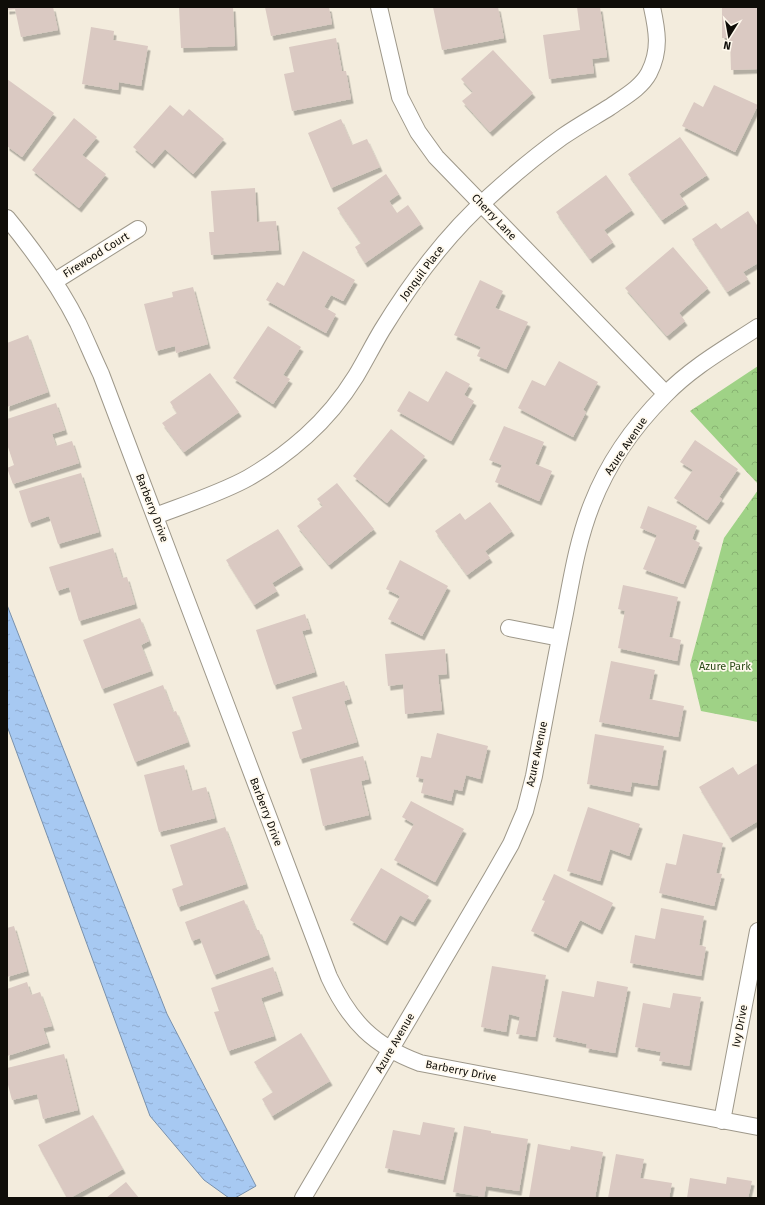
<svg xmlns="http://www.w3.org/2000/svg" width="765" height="1205" font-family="'Fira Sans',sans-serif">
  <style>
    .park { fill: url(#park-crowns) }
    .water { fill: url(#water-ripples); stroke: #7991ac }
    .building { fill: #dac9c2; filter: url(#shadow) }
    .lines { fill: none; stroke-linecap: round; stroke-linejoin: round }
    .minor-casing { stroke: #9e988a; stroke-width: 18 }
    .minor { stroke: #fff; stroke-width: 16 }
    .labels { text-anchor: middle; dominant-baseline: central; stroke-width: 3.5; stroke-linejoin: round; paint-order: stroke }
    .street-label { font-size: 11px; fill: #0f0d08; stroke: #fff9ed }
    .park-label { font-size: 11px; fill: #2c4c19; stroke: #fff9ed }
  </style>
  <defs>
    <pattern id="park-crowns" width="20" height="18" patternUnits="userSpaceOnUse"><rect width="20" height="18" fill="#9fd286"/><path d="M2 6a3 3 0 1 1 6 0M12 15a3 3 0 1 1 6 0" fill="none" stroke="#88b372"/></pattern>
    <pattern id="water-ripples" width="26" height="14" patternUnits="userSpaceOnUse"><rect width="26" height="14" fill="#a7c9f2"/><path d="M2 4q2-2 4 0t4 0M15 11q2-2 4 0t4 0" fill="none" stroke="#8fabce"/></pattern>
    <filter id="shadow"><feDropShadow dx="2.5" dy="4.5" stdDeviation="0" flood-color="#0004"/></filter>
  </defs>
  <rect width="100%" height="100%" fill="#f3ecdd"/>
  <path class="park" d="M758,366v118l-68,-73z
    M758,490v232l-57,-11 -11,-46 34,-127z"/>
  <path class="water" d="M7,605l160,409 89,172 -21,12h-6l-25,-18 -54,-64 -143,-390z"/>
  <path class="building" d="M7,7h46l5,23 -37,7 -6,-28 -8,1z
    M179,7h54l2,39 -54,2z
    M265,7h64l3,17 -61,12z
    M433,7h50l1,1 14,-1 6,31 -62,12z
    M577,7h23l7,50 -15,2 2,14 -45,6 -6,-44 37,-5z
    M758,7v62l-27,1 -1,-32h-8v-30z
    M91,27l23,4 -1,9 35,6 -7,40 -22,-4 -1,8 -36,-6z
    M336,38l6,33h4l5,28 -59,12 -8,-37 10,-2 -5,-25z
    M493,50l40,43 -43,39 -28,-31 11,-9 -12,-13z
    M7,79l47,34 -32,44 -15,-11z
    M714,85l44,20 -23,47 -53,-26 12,-24 9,5z
    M170,105l13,11 6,-7 35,30 -31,35 -28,-25 -13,15 -19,-17z
    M74,118l23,19 -15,18 24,19 -27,34 -47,-38z
    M341,119l11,26 15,-6 13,28 -49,21 -23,-55z
    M680,137l27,38 -28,19 7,10 -24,16 -34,-46z
    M386,174l13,20 -10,7 8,12 11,-8 13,19 -56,39 -10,-16 6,-4 -24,-35z
    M606,175l26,35 -28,20 9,12 -23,17 -34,-47z
    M255,188l2,34 19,-1 3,29 -68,5 -2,-23h5l-3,-41z
    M748,211l10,16v36l-15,9 5,7 -21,13 -35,-53 24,-16 5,6z
    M673,247l35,41 -29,25 6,8 -18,15 -42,-48z
    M303,251l52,29 -12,21 -12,-6 -7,12 12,7 -10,19 -60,-33 11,-18 7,4z
    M480,280l23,11 -8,17 33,14 -22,47 -29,-13 4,-9 -27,-12z
    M193,287l15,57 -32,9 -1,-7 -19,5 -12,-47 29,-7 -1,-5z
    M268,326l33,21 -18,28 7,4 -17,25 -40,-26z
    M28,335l20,57 -41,15v-64z
    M559,361l39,21 -15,28 3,2 -13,25 -55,-29 14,-28 13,6z
    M446,371l24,13 -6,11 10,6 -23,40 -54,-30 12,-20 19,11z
    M210,373l29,39 -55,40 -22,-29 15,-10 -7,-11z
    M56,403l9,27 -13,4 4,12 16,-5 7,22 -66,21 -6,-16 7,-3 -7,-21v-25z
    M504,426l40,16 -9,22 17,7 -13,30 -44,-19 7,-17 -13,-5z
    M391,429l34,27 -38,47 -34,-27z
    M695,440l43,29 -19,28 3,2 -15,21 -33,-22 19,-28 -13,-8z
    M81,473l18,59 -41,12 -9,-28 -20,7 -10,-32z
    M337,483l37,46 -45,36 -32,-39 26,-20 -6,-7z
    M490,502l22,29 -27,20 5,7 -23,17 -32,-44 25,-18 5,7z
    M648,506l49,20 -5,13 8,4 -17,41 -40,-15 14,-34 -17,-7z
    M278,529l23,36 -29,18 5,8 -23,14 -28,-45z
    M113,548l9,30 5,-1 8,27 -56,17 -10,-34 -12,4 -8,-24z
    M400,560l48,26 -26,50 -34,-17 12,-23 -14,-7z
    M623,585l55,12 -9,40 12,3 -4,21 -59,-13 7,-37 -7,-2z
    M305,614l5,15 -8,2 13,41 -41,13 -18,-55z
    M140,618l9,23 -8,4 10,26 -49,18 -19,-49z
    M445,649l2,25 -9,1 4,35 -37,4 -2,-30 -15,2 -3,-32z
    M611,661l44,9 -6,29 35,7 -6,31 -79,-15z
    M344,681l6,18 -6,2 13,41 -57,17 -8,-27 10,-3 -10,-32z
    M163,685l10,27 3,-1 12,31 -53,20 -22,-58z
    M437,733l51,13 -8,33 -14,-4 -4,16 -8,-2 -3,12 -30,-8 3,-14 -8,-2 5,-21 10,2z
    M595,734l69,12 -7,40 -25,-4 -2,10 -43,-8z
    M363,756l6,23 -8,2 8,34 -46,11 -13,-57z
    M758,763v58l-28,17 -31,-51 34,-20 5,8z
    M184,765l7,26 15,-4 9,31 -56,14 -15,-57z
    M411,801l53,28 -29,53 -41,-22 20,-36 -12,-7z
    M588,807l52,17 -11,32 -19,-7 -10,32 -33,-10z
    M225,827l21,57 -68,23 -6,-18 11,-4 -13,-40z
    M683,834l40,9 -7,30 6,1 -8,32 -55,-13 7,-30 10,2z
    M381,868l48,28 -16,26 -13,-7 -15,26 -35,-21z
    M554,874l59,29 -13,27 -20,-10 -14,28 -35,-17 14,-30 -3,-1z
    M244,900l12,30h3l9,25 -54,20 -14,-37 -8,3 -7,-19z
    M661,908l43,8 -5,29 7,2 -5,29 -71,-13 5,-28 20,4z
    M14,926l13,45 -20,6v-49z
    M492,966l54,9 -11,62 -19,-3 4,-17 -11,-3 -3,18 -25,-5z
    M273,967l8,24 -20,7 13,38 -46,15 -14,-39 5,-1 -8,-23z
    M597,981l31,6 -13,66 -29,-5 1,-4 -34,-7 9,-46 32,6z
    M27,982l4,13 9,-3 12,34 -9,2 5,15 -41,13v-19l1,-1 -1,-2v-45z
    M673,993l28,4 -12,69 -30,-5 2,-9 -26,-5 8,-44 27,5z
    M301,1033l29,48 -58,35 -10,-17 11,-7 -19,-30z
    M64,1054l14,56 -35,9 -6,-25 -25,6 -5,-19v-13z
    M93,1115l30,54 -53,29h-3l-29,-53z
    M423,1122l32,6 -12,52 -58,-12 8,-38 27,5z
    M464,1126l27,5v2l37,6 -9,52 -33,-5 -2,11 -31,-5z
    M538,1144l32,6 1,-4 32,6 -8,46h-66z
    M616,1154l28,5 -4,19 32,5 -3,15h-61z
    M727,1177l25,4 -4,17h-61l3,-20 36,6z
    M126,1182l13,16h-33z"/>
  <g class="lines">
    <g class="minor-casing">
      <path id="minor" d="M379,7l21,90 18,35 18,25 230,237
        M7,218c27,33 52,67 71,105 8,17 15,34 23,51l228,603c21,45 45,69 91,86l338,64
        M55,281l83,-52
        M155,516c29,-11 66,-23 93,-38 21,-12 40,-26 58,-42 19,-17 37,-39 50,-60 9,-15 17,-31 26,-46 30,-49 65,-96 108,-134 23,-21 47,-41 72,-59 16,-11 32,-20 48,-30 14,-10 31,-19 39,-34 12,-23 8,-43 3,-66
        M509,628l51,10
        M722,1121l36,-190
        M303,1198l188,-319 20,-35 14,-33 9,-35c10,-54 20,-109 31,-163 7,-37 13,-74 27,-109 16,-41 42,-78 73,-109 27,-28 61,-47 93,-68"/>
    </g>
    <use href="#minor" class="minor"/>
  </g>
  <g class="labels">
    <g class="street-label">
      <text transform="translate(494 217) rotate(46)">Cherry Lane</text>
      <text transform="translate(96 255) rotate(-32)">Firewood Court</text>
      <text transform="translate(422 273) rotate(-53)">Jonquil Place</text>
      <text transform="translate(626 446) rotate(-56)">Azure Avenue</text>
      <text transform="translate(152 508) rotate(69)">Barberry Drive</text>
      <text transform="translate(537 754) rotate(-78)">Azure Avenue</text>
      <text transform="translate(266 812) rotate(69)">Barberry Drive</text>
      <text transform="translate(740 1026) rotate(-79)">Ivy Drive</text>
      <text transform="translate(395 1043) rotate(-60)">Azure Avenue</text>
      <text transform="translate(461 1071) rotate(11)">Barberry Drive</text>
    </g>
    <g class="park-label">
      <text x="725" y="666">Azure Park</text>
    </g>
  </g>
  <rect width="765" height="1205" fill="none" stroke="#0f0d08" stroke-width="16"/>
  <g transform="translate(729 36) rotate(191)" stroke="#fff9ed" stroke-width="3" paint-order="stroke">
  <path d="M0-3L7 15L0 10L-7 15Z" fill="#0f0d08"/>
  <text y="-6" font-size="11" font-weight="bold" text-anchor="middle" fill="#0f0d08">N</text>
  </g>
</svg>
